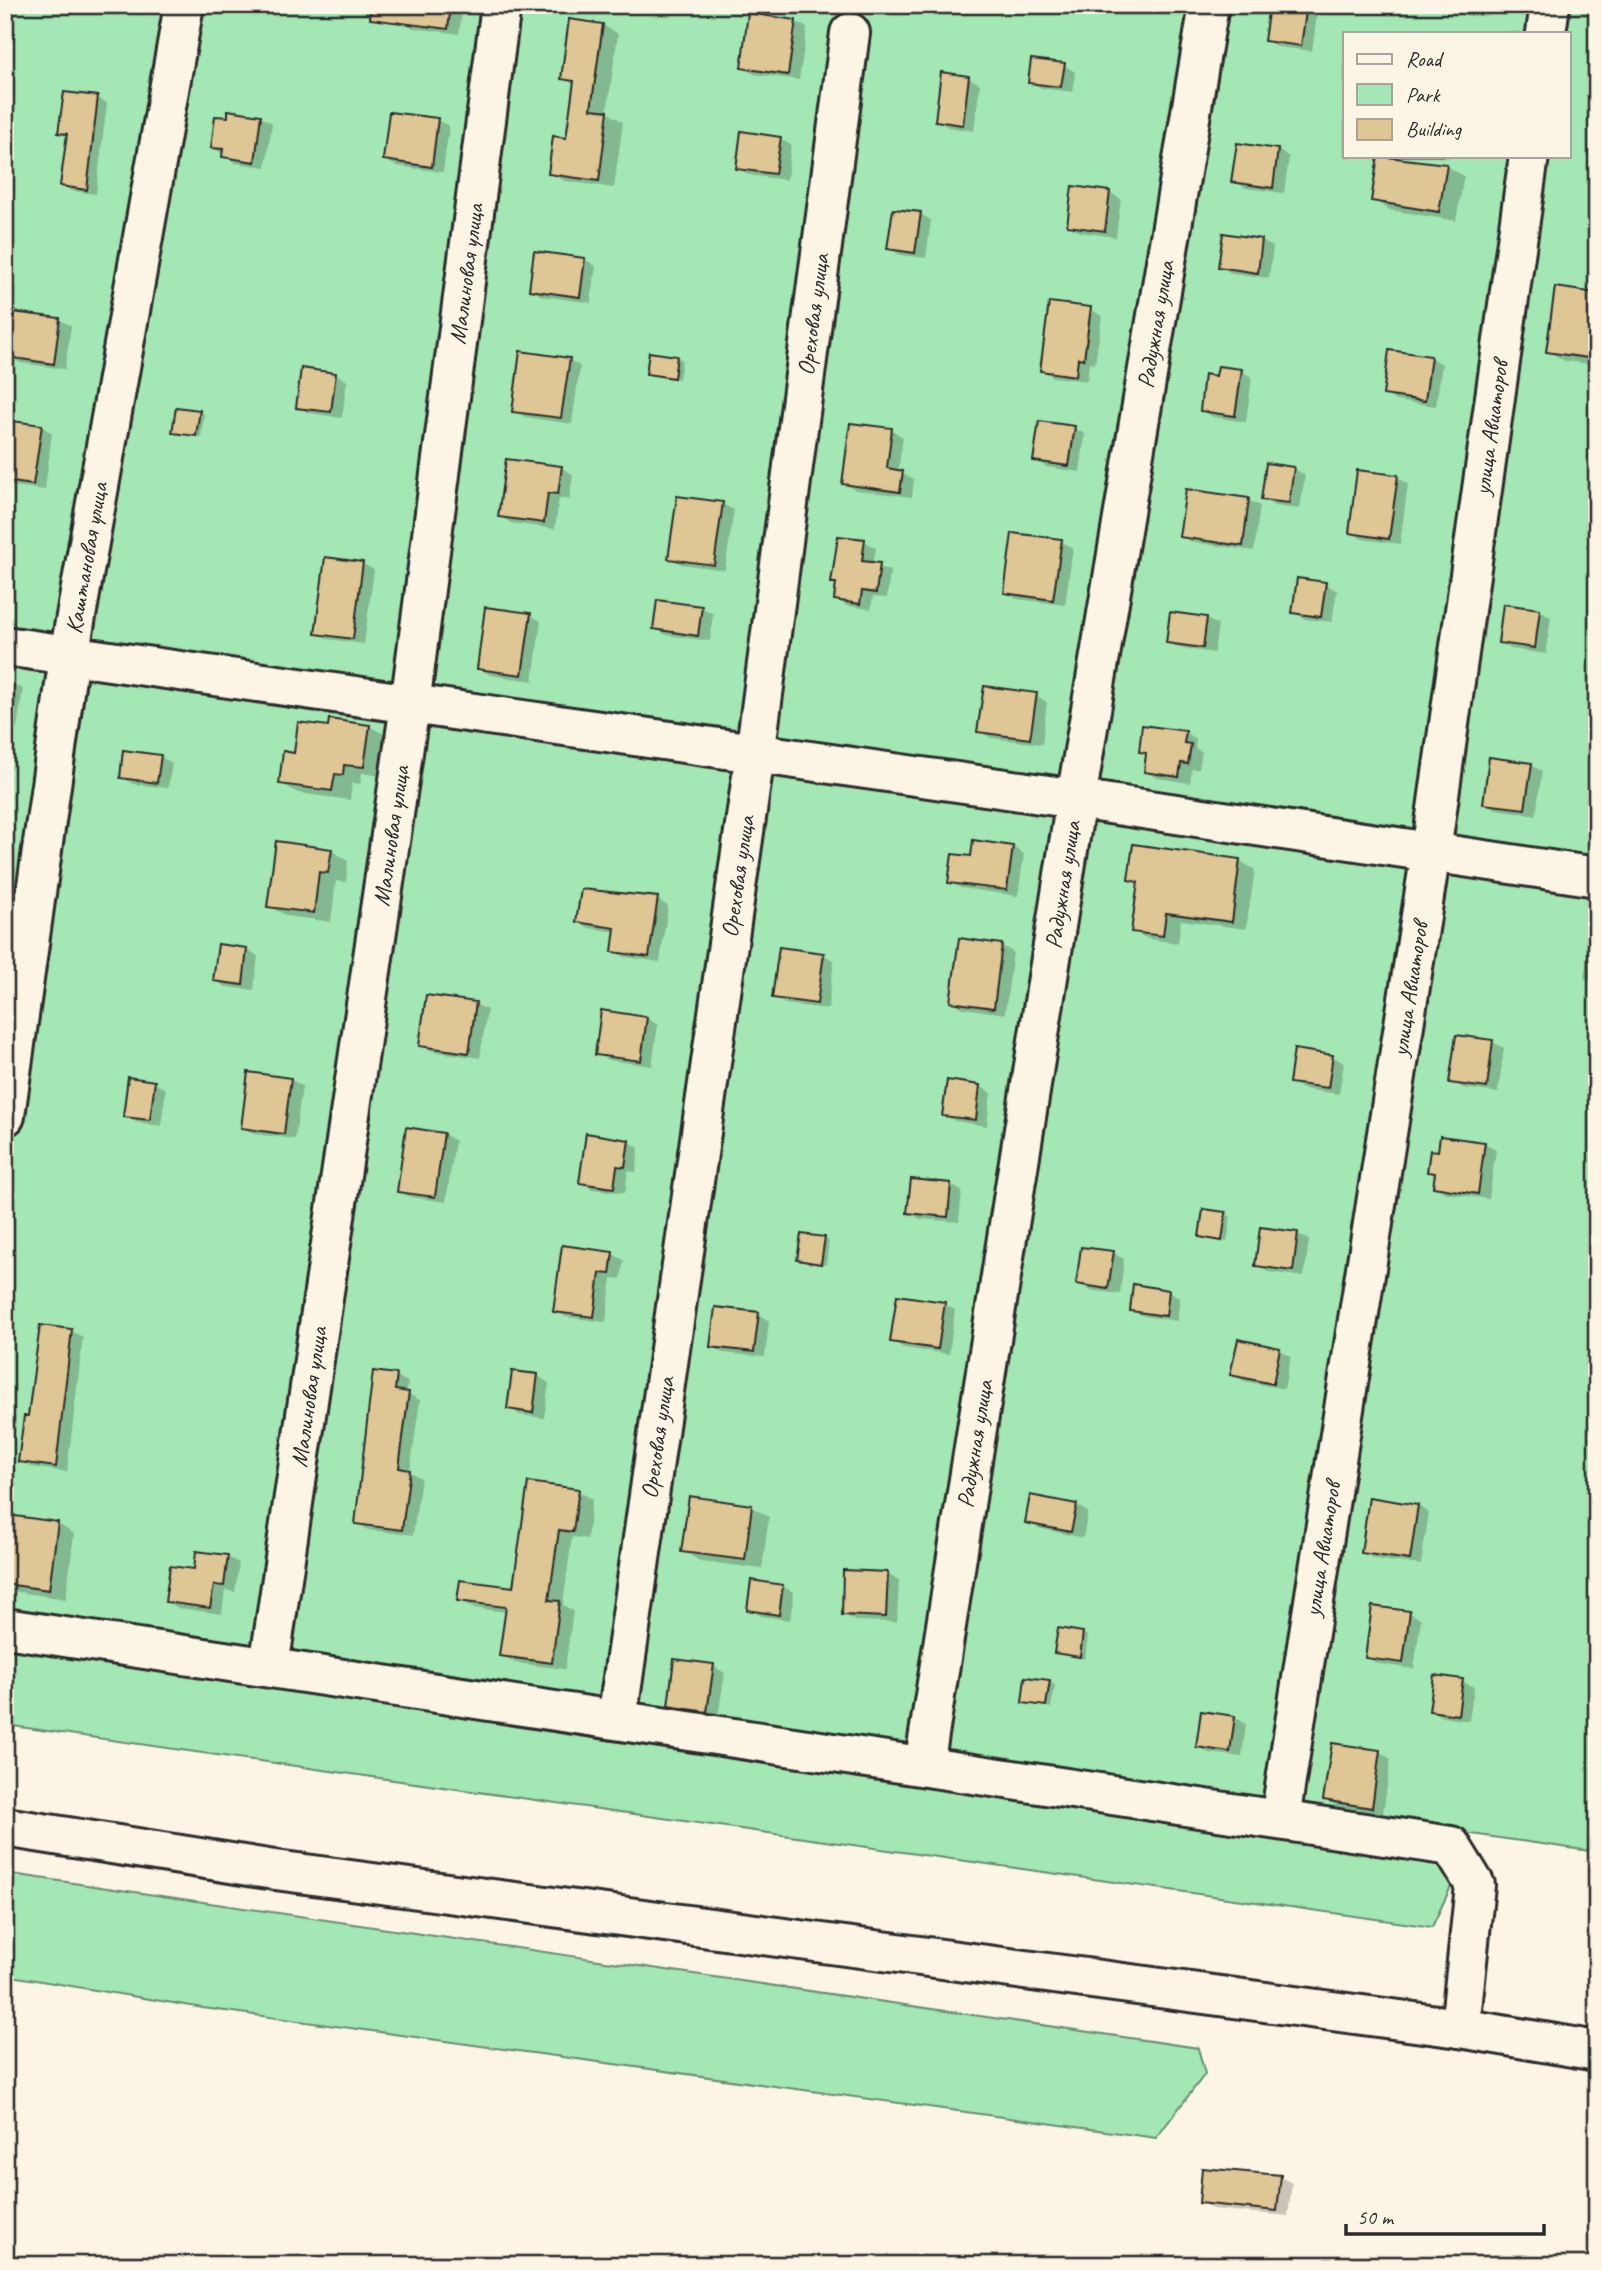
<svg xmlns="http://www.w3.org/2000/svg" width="1602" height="2270" font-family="Caveat,sans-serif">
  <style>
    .green { fill: #a3e8b4; stroke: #678a70; stroke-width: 2; fill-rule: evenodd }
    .shadow { fill: #0003 }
    .building { fill: #dec695; stroke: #2b2b2b; stroke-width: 2 }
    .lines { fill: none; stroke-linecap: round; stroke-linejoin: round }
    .minor-casing { stroke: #2b2b2b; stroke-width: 44 }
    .minor { stroke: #fcf5e5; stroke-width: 38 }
    .labels { text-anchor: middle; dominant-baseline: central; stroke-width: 7; stroke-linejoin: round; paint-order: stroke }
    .street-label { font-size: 24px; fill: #2b2b2b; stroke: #fcf5e5 }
  </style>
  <rect width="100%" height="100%" fill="#fcf5e5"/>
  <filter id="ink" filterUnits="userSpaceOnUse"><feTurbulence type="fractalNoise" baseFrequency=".0143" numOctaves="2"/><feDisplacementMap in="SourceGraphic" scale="14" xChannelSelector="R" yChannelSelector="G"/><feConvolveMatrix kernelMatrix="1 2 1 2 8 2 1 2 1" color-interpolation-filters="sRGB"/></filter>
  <g filter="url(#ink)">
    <path class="green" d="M5,5h1592v1847l-1592,-230zM1345,33h224v123h-224z
      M5,1636l1446,210 4,32 -23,49 -1427,-202z
      M5,1873l1193,175 7,26 -49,64 -953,-130 -198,-33z"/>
    <path class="shadow" d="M404,5h59l-4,29 -45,-6 -12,-6z
      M1306,8l11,7 -5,36 -35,-4 -11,-7z
      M795,21l12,7 -8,52 -45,-6 -12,-7z
      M603,25l15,9 -11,78 16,10 -9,66 -49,-7 -15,-8 17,-33 8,-55 -13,-7z
      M1064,65l11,7 -2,20 -32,-4 -11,-6z
      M969,78l11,6 -6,47 -26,-4 -11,-7z
      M97,98l10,5 -11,91 -25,-3 -9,-6 7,-48 -9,-5z
      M261,117l11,6 -6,44 -31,-4 -22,-16z
      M437,120l12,6 -6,46 -47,-6 -12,-7z
      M780,139l11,6 -4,35 -38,-5 -11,-7z
      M1278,150l11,7 -5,36 -39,-5 -12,-7z
      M1380,156l66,10 18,10 -8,45 -66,-11 -17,-10z
      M1074,188l36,5 11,6 -5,38 -36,-5 -12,-7z
      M920,214l11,6 -5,38 -26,-3 -11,-7z
      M1224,235l38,5 11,7 -4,31 -38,-5 -11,-7z
      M584,259l12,7 -5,37 -49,-7 -11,-7z
      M1597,295v70l-32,-4 -17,-10z
      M1090,309l12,7 -7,48 -6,-1 -2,18 -34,-4 -11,-7z
      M15,314l45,6 11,6 -6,43 -45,-6 -11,-7z
      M677,357l5,3 -3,19 -31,-6z
      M1431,358l11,6 -6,42 -40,-5 -11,-7z
      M569,360l11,6 -8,58 -47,-7 -11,-6z
      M1241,371l11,6 -6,45 -33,-5 -12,-7 16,-32z
      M336,374l11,7 -5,37 -33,-5 -11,-6z
      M199,411l5,3 -3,24 -27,-6z
      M5,421l36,5 11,7 -7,57 -40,-5z
      M852,425l40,5 11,7 -5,35 16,7 -2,18 -57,-7 -12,-7z
      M1074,428l11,6 -5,38 -34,-5 -11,-7z
      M561,468l12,6 -4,26 -10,-2 -4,31 -44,-6 -11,-7z
      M1293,468l12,7 -5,34 -26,-3 -11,-7z
      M1397,477l11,7 -8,60 -38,-5 -11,-7z
      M1248,500l12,6 -6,45 -62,-9 -11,-6z
      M722,504l12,6 -9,60 -44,-6 -11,-6z
      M864,541l12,7 -3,16 17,7 -3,27 -14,-1 -2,12 -24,-3 -11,-6 2,-15 -5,-3z
      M1061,541l12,7 -8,57 -48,-6 -11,-7z
      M363,564l11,6 -10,74 -36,-5 -11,-6z
      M1325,584l12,7 -5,31 -27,-3 -11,-7z
      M659,602l43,5 11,7 -3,27 -44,-6 -11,-7z
      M1505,606l35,4 11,7 -5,37 -35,-5 -11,-7z
      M1172,614l35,5 11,6 -4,28 -35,-5 -11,-6z
      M530,615l11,6 -8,60 -43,-6 -11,-7z
      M5,681l18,8 -6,39 -12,-1z
      M1036,695l11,7 -5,42 -51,-6 -12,-7z
      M369,726l18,10 -6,40 -19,-3 -2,11 -8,-1 -2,17 -52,-7 -17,-10 15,-28 33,-27z
      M1185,732l11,7 -1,9 7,4 -3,17h-7l-2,14 -33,-5 -12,-6 3,-17 -8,-4z
      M161,757l11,6 -4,25 -35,-4 -11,-7z
      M1531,765l11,6 -6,44 -40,-6 -11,-6z
      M1013,847l11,7 -6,42 -57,-8 -11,-6 22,-24z
      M331,850l17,11 -2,21 -10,-1 -5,41 -44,-6 -18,-10z
      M1240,861l15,9 -9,59 -65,-9 -3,23 -30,-4 -15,-8 6,-46 -9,-6z
      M657,899l11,7 -8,56 -35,-5 -11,-6 3,-19 -28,-4 -11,-7z
      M1590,934l7,1v50l-13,-7z
      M960,940l42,6 11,6 -8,62 -42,-6 -11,-7z
      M219,946l28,4 11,6 -4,34 -28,-3 -11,-7z
      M823,954l11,7 -6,48 -43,-5 -11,-7z
      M475,1004l12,6 -7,48 -48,-7 -11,-6z
      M647,1018l11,7 -6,41 -44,-6 -11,-6z
      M1492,1042l12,6 -6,45 -35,-5 -12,-6z
      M1332,1056l12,7 -5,31 -37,-5 -11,-7z
      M290,1079l12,7 -7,53 -41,-5 -11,-7z
      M948,1082l32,4 11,7 -4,33 -32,-5 -11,-6z
      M154,1083l12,6 -5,37 -25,-4 -11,-6z
      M444,1134l11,7 -9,61 -36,-5 -11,-6z
      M628,1141l11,7 -3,24 -8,-1 -3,22 -33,-4 -11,-7z
      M1485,1144l11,6 -7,49 -43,-6 -11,-6 2,-12 -9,-4 12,-18z
      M951,1185l11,6 -3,31 -39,-3 -11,-7z
      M1226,1214l5,3 -4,25 -27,-6z
      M1297,1234l12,6 -5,37 -36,-5 -11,-7z
      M824,1238l5,3 -3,24 -27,-6z
      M1113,1253l11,6 -4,35 -31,-4 -11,-7z
      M613,1254l11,6 -3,19 -9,-1 -6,44 -40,-5 -11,-6z
      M1169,1291l11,7 -3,23 -34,-5 -11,-6z
      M944,1304l11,6 -6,44 -45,-6 -12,-7z
      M758,1314l11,7 -4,36 -42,-4 -11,-7z
      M71,1331l12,6 -16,135 -36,-5 -11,-6 10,-43z
      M1240,1341l40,9 11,6 -7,33 -40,-8 -12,-7z
      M513,1373l25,3 11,7 -5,35 -24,-3 -11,-7z
      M396,1376l12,6 -2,11 14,7 -10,72 11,6 -8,57 -45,-5 -11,-7z
      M578,1491l14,8 -5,40 -15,-2 -9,68 10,6 -8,58 -50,-6 -14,-8 6,-43 -34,-4 -14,-8 55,-11z
      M1077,1506l11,6 -5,26 -45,-10 -11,-6z
      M1418,1506l11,7 -8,52 -47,-6 -11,-7z
      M752,1507l17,10 -7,52 -62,-8 -17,-10z
      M9,1517l48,6 17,11 -8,65 -48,-7 -13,-7z
      M227,1557l12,6 -4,29 -10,-2 -3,24 -44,-6 -11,-7 28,-30z
      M887,1574l12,6 -2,42 -42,-1 -12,-7z
      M783,1586l11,7 -4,27 -29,-4 -12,-7z
      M1410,1613l11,6 -7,50 -36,-5 -11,-7z
      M1083,1634l5,2 -3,23 -29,-7z
      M713,1666l12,7 -7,44 -37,-6 -11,-6z
      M1462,1681l12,6 -5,34 -27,-4 -11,-7z
      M1050,1682l5,3 -4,23 -27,-6z
      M1235,1717l11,7 -4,33 -33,-4 -12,-7z
      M1380,1752l11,7 -8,54 -47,-7 -11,-7z
      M1280,2177l12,6 -4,33 -76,-7 -11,-7z"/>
    <path class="building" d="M371,5h80l-3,24 -78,-10z
      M1269,5h38l-6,41 -37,-5z
      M748,13l48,7 -8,55 -47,-7z
      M569,19l34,5 -12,85 17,2 -9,70 -51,-7 5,-38 13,2 8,-57 -13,-2z
      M1031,59l34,4 -4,24 -33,-4z
      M941,72l28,4 -6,49 -28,-4z
      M64,92l34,4 -11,94 -27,-4 7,-52 -9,-1z
      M228,110l33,5 -6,47 -33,-5 1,-8 -12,-1 4,-32 13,1z
      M389,112l49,6 -6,49 -49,-7z
      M741,131l40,6 -6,37 -39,-5z
      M1237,143l41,6 -5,39 -42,-6z
      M1378,156l69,8 -8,48 -68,-11z
      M1072,186l38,5 -5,40 -38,-5z
      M893,209l28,3 -6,41 -28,-4z
      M1223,233l39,6 -4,34 -40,-6z
      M534,251l51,7 -5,39 -51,-7z
      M1555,287l42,6 -2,66 -49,-7z
      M1049,302l42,5 -7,52 -6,-1 -2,18 -36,-5z
      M13,312l47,6 -6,46 -47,-7z
      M1389,350l42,6 -6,45 -42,-6z
      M520,351l50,7 -9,60 -49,-6z
      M649,352l28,4 -3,22 -28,-4z
      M1218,366l24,3 -7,47 -35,-5 4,-37 12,2z
      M301,368l35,5 -5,39 -35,-4z
      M176,407l24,3 -4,26 -24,-3z
      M5,420l37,5 -9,60 -28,-4z
      M1039,421l36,5 -6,40 -36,-5z
      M850,423l42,5 -5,40 16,3 -3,21 -58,-8z
      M506,459l56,7 -4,28 -10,-1 -4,30 -46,-6z
      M1266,463l28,4 -5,36 -28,-3z
      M1357,470l41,5 -9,64 -40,-6z
      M1186,489l63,9 -6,48 -64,-9z
      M677,496l46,6 -9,63 -46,-6z
      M1012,533l50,6 -9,61 -49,-7z
      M838,536l27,3 -3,22 18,2 -4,30 -14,-2 -2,13 -26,-4 2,-17h-5z
      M325,557l38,5 -10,77 -38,-5z
      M1297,578l29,4 -5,35 -29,-4z
      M657,600l45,6 -4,30 -45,-7z
      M1503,604l37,5 -5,39 -37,-5z
      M485,607l46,6 -9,62 -45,-6z
      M1170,612l37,5 -4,31 -37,-5z
      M984,686l53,7 -7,46 -53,-7z
      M329,719l41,6 -6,42 -20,-2 -1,10 -8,-1 -3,17 -53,-7 4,-33 11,2 4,-31 30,4z
      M1142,725l44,6 -2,12 7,1 -3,20 -7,-1 -2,14 -35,-5 2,-19 -7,-1z
      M123,750l38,5 -4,28 -37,-5z
      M1489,757l43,6 -7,46 -42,-5z
      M973,840l40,6 -6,44 -59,-7 4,-29 19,2z
      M276,841l56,8 -4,24 -9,-1 -5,41 -47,-6z
      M1133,844l107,15 -8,63 -66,-9 -3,23 -32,-4 7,-50 -10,-2z
      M581,889l77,8 -9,60 -37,-5 3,-24 -39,-6z
      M959,938l43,6 -8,64 -44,-6z
      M218,944l29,4 -4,37 -30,-4z
      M779,947l45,6 -7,51 -45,-6z
      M426,995l50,7 -7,51 -50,-7z
      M601,1010l46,7 -6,44 -46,-6z
      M1456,1035l37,5 -6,48 -38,-5z
      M1294,1049l39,6 -5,33 -39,-5z
      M248,1072l43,6 -7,56 -43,-6z
      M128,1077l27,4 -5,39 -27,-3z
      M947,1080l33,5 -4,35 -34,-4z
      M406,1127l38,6 -9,64 -38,-5z
      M586,1133l43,7 -4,27 -8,-1 -3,22 -35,-5z
      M1440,1136l45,6 -7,52 -45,-7 2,-14 -8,-1 3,-22 8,1z
      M911,1179l40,4 -3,34 -41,-4z
      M1203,1209l23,3 -4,29 -23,-4z
      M1260,1227l38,5 -5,39 -38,-5z
      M801,1234l24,3 -4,27 -24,-4z
      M562,1245l51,7 -3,22 -10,-1 -6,44 -41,-5z
      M1081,1247l33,4 -6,38 -32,-5z
      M1133,1284l36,6 -3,26 -36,-5z
      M897,1295l48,7 -7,47 -48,-7z
      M715,1307l44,5 -5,40 -44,-5z
      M40,1325l32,4 -16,138 -38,-5 6,-46h4z
      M1238,1339l42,9 -7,36 -43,-9z
      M373,1371l24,3 -2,16 14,2 -10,76 11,2 -8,60 -47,-6z
      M512,1371l26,3 -5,39 -26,-4z
      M528,1482l51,7 -6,43 -14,-2 -10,70 11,1 -8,62 -53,-7 7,-49 -49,-6 3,-21 53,7z
      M1030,1495l47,9 -6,28 -46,-9z
      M689,1496l63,9 -7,55 -64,-8z
      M1369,1497l49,8 -8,55 -49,-7z
      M8,1515l50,7 -9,68 -44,-6z
      M196,1551l32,4 -4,31 -10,-1 -4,23 -45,-6 5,-36 24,3z
      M843,1570l45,2 -2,45 -44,-2z
      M751,1580l32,5 -4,30 -32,-5z
      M1372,1606l38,5 -7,52 -38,-5z
      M1058,1628l25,4 -3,25 -26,-4z
      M674,1659l40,5 -7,48 -39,-6z
      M1434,1675l29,4 -5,36 -29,-4z
      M1025,1677l25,3 -4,26 -24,-3z
      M1201,1711l34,5 -5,36 -34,-5z
      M1332,1743l48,7 -8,58 -49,-8z
      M1202,2168l79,7 -4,36 -78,-8z"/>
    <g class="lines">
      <g class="minor-casing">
        <g id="minor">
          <path d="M1546,33l4,-28"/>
          <path d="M5,646l1071,153 521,78"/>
          <path id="s1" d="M5,1116l64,-460 115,-651"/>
          <path d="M5,1628l1446,218 24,39 -15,143"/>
          <path id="s2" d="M269,1667l141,-962 91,-700"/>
          <path id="s3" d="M617,1720l138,-965 95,-722"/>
          <path id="s4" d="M924,1766l152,-967 133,-794"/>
          <path id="s5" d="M1280,1819l151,-967 98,-696"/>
          <path d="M5,1827l263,42 1192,159 137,23"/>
        </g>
      </g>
      <use href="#minor" class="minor"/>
    </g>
  </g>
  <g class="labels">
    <g class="street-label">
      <text stroke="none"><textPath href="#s2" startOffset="1407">Малиновая улица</textPath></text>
      <text stroke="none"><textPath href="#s3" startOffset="1419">Ореховая улица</textPath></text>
      <text stroke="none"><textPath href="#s4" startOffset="1460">Радужная улица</textPath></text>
      <text stroke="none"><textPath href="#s5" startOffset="1407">улица Авиаторов</textPath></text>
      <text stroke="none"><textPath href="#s1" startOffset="564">Каштановая улица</textPath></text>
      <text stroke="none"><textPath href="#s2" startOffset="840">Малиновая улица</textPath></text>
      <text stroke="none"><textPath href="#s3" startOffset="852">Ореховая улица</textPath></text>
      <text stroke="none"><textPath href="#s4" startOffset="892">Радужная улица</textPath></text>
      <text stroke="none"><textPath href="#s5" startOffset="840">улица Авиаторов</textPath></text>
      <text stroke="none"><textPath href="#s2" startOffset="273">Малиновая улица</textPath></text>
      <text stroke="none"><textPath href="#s3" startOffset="285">Ореховая улица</textPath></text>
      <text stroke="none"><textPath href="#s4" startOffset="326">Радужная улица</textPath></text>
      <text stroke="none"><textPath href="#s5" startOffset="273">улица Авиаторов</textPath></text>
    </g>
  </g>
  <rect width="1602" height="2270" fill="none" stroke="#fcf5e5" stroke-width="28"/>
  <rect x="14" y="14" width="1574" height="2242" fill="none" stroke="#2b2b2b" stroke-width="2.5" filter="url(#ink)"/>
  <rect x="1343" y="32" width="228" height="126" fill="#fcf5e5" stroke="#a8a49b" stroke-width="2"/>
  <rect x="1357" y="54" width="35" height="10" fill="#fcf5e5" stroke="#a8a49b" stroke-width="2"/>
  <text x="1406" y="66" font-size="21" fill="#2b2b2b">Road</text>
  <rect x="1357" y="84" width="35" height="21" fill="#a3e8b4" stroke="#a8a49b" stroke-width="2"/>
  <text x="1406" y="102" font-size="21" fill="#2b2b2b">Park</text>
  <rect x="1357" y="119" width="35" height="21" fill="#dec695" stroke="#a8a49b" stroke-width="2"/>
  <text x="1406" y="136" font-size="21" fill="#2b2b2b">Building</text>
  <path d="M1346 2224v10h198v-10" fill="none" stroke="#2b2b2b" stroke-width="3.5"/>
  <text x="1357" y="2224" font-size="21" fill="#2b2b2b" stroke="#fcf5e5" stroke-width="5" paint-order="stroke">50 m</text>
</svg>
